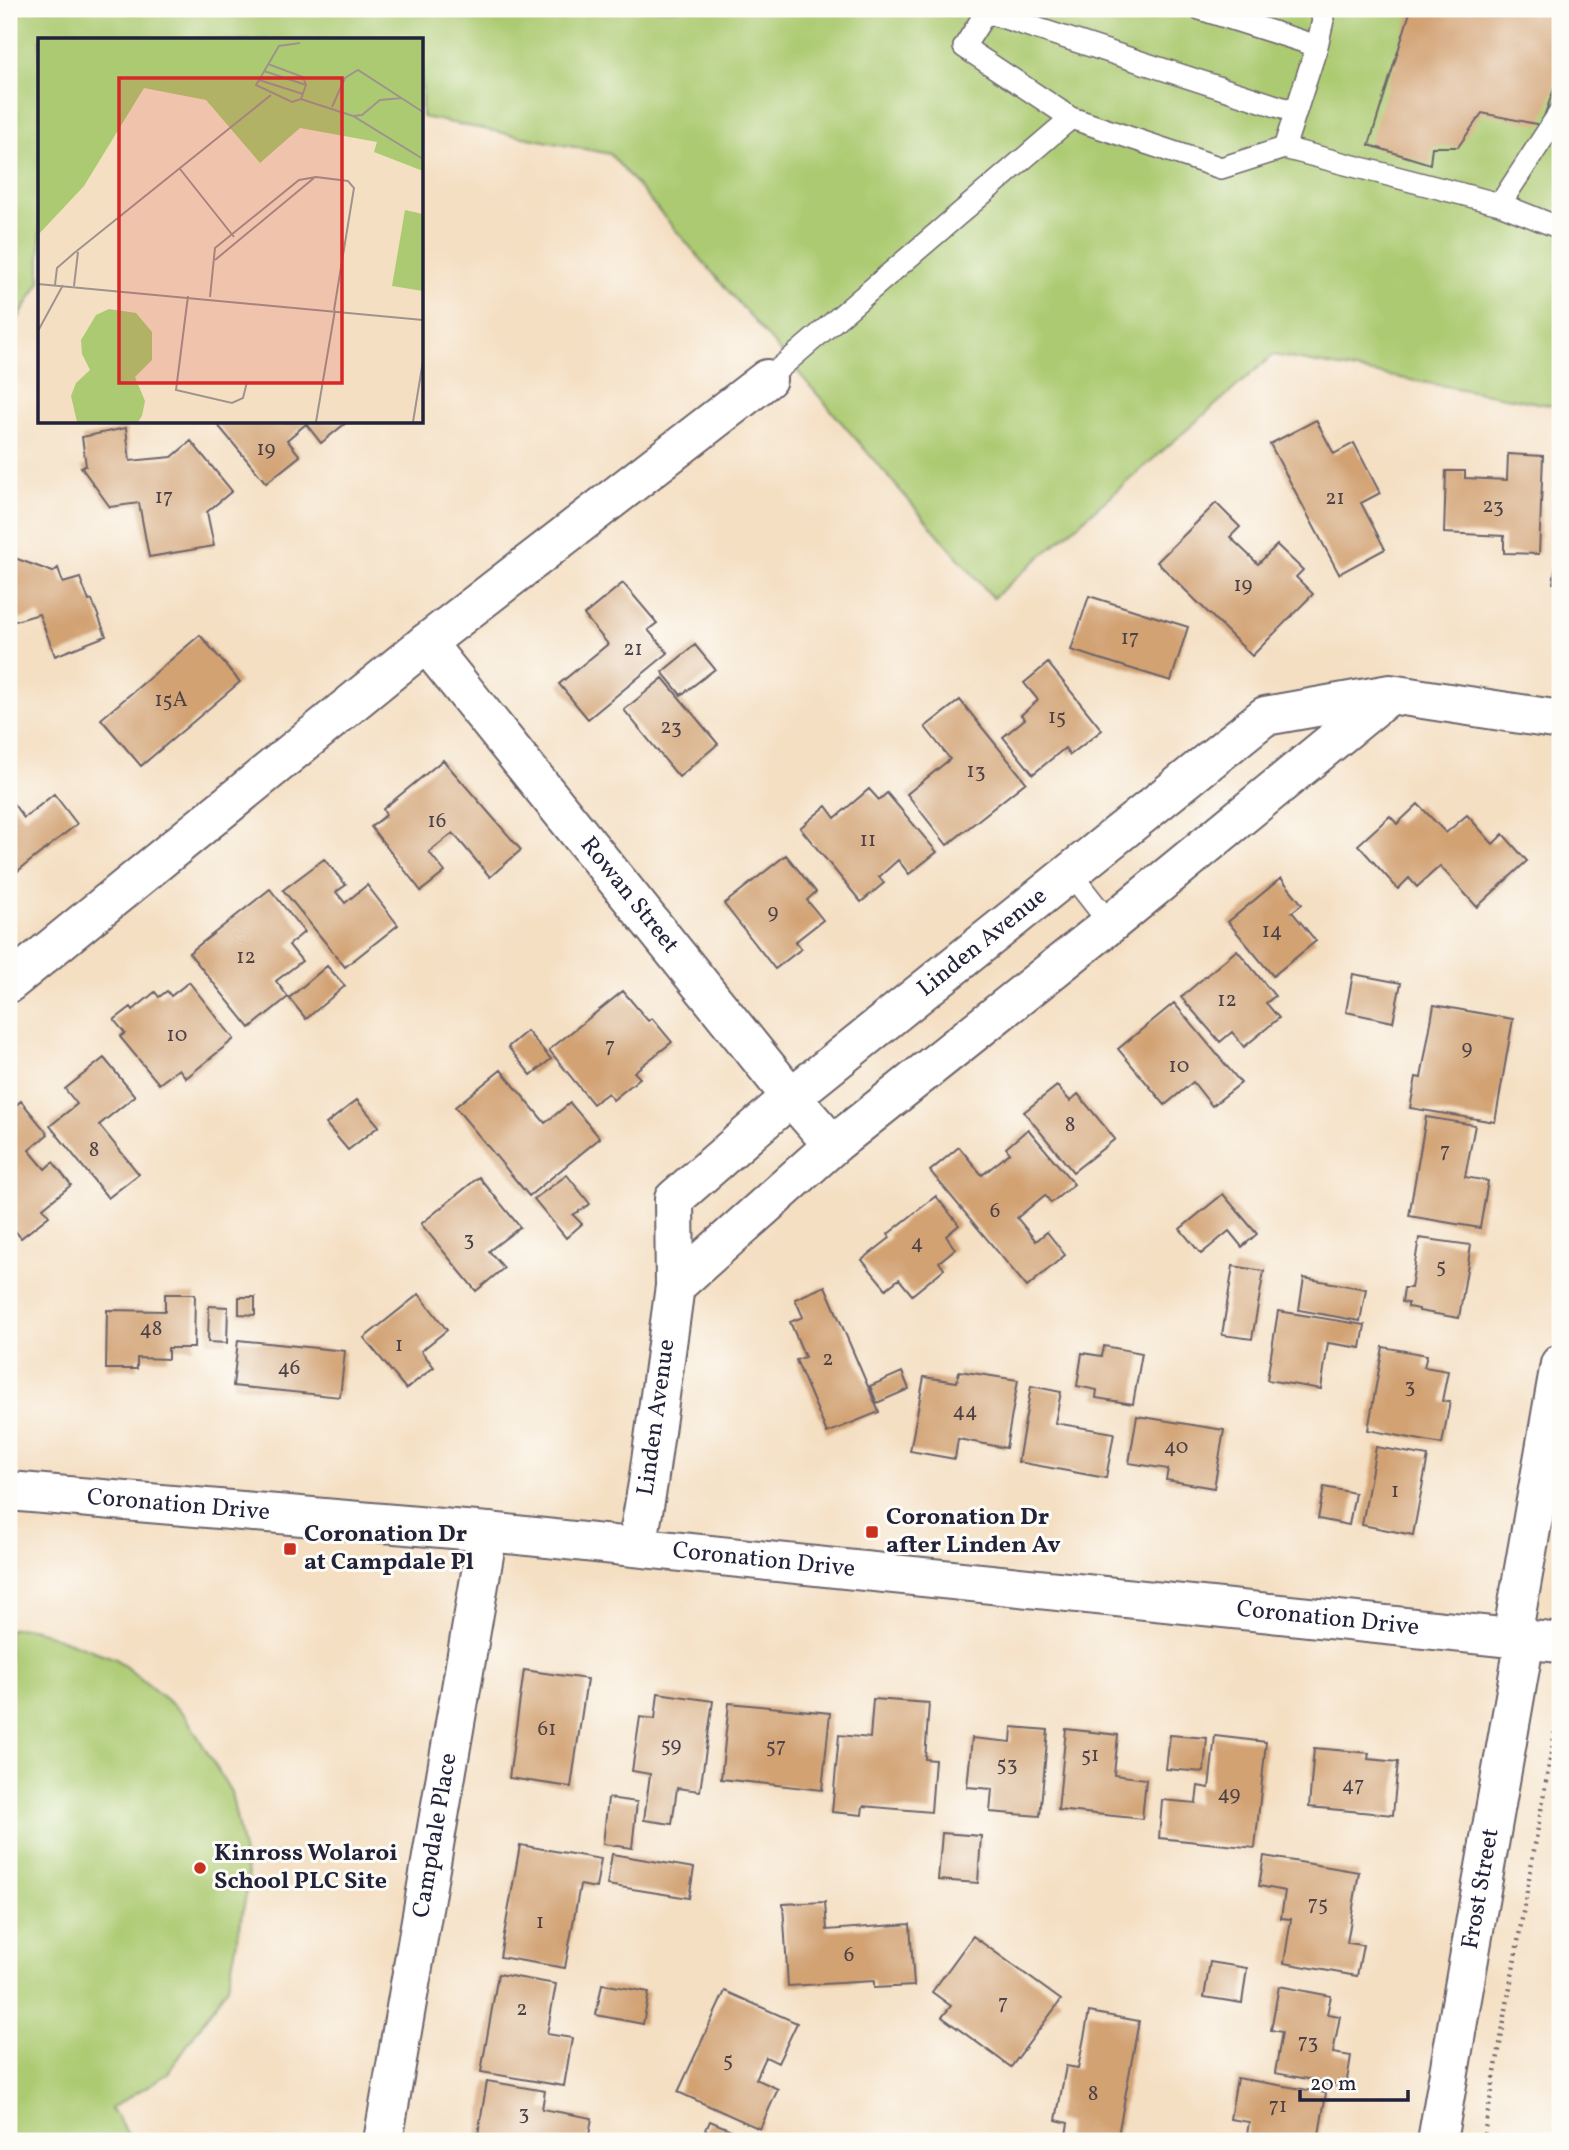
<svg xmlns="http://www.w3.org/2000/svg" width="1569" height="2150" font-family="Vollkorn,serif">
  <style>
    .green { fill: #acca71; stroke: #677656; stroke-width: 2 }
    .building { fill: #d2a273 }
    .lines { fill: none; stroke-linecap: round; stroke-linejoin: round }
    .lane-casing { stroke: #6c646b; stroke-width: 24 }
    .street-casing { stroke: #6c646b; stroke-width: 42 }
    .secondary-casing { stroke: #6c646b; stroke-width: 42 }
    .path { stroke: #6c646b; stroke-width: 4.5; stroke-dasharray: 2 5; stroke-linecap: butt }
    .lane { stroke: #fff; stroke-width: 21 }
    .street { stroke: #fff; stroke-width: 38 }
    .secondary { stroke: #fff; stroke-width: 38 }
    .poi-dot { fill: #c8321e; stroke: #fdfcf7; stroke-width: 2.5 }
    .labels { text-anchor: middle; dominant-baseline: central; stroke-width: 6; stroke-linejoin: round; paint-order: stroke }
    .number-label { font-size: 21px; fill: #4e4249 }
    .street-label { font-size: 24px; fill: #22223b; stroke: #fdfcf7 }
    .poi-label { font-size: 24px; font-weight: bold; fill: #22223b; stroke: #fdfcf7; text-anchor: start }
    .inset-road { fill: none; stroke: #a0938d; stroke-width: 2 }
    .view { fill: #d62828; fill-opacity: 0.15; stroke: #d62828; stroke-width: 3.5 }
    .inset-edge { fill: none; stroke: #22223b; stroke-width: 3.5 }
  </style>
  <rect width="100%" height="100%" fill="#fdfcf7"/>
  <filter id="ink" filterUnits="userSpaceOnUse"><feTurbulence type="fractalNoise" baseFrequency=".0143" numOctaves="2"/><feDisplacementMap in="SourceGraphic" scale="14" xChannelSelector="R" yChannelSelector="G"/><feConvolveMatrix kernelMatrix="1 2 1 2 8 2 1 2 1" color-interpolation-filters="sRGB"/></filter>
  <filter id="wash" filterUnits="userSpaceOnUse"><feTurbulence type="fractalNoise" baseFrequency=".00686" numOctaves="4" result="noise"/><feDisplacementMap in="SourceGraphic" scale="28" xChannelSelector="R" yChannelSelector="G"/><feGaussianBlur stdDeviation="1.57" result="paint"/><feColorMatrix in="noise" values="0 0 0 0 0 0 0 0 0 0 0 0 0 0 0 0 0 1.4 0 .05"/><feComposite in="paint" operator="in"/></filter>
  <g filter="url(#wash)">
    <rect width="100%" height="100%" fill="#f4dfc3"/>
    <path class="green" d="M9,9h1551v398l-287,-52 -280,243 -383,-444 -188,-37v-77h-382v242l-31,52z
      M31,1628l85,31 69,56 46,77 18,88 -21,106 -61,88 -57,35 6,6 16,26h-123v-512z"/>
    <g id="blocks">
      <path class="building" d="M1411,9h149v63l-19,53 -59,-12 -24,34h-26l-2,17 -61,-19z
        M1316,420l18,34 20,-11 26,50 -19,10 24,46 -46,25 -69,-130z
        M219,422h128l-26,21 -15,-19 -19,16 13,16 -34,27 -49,-59z
        M126,428l4,33 42,-4 19,-16 41,50 -25,21 7,34 -65,11 -10,-54 -29,4 -29,-40 5,-1 -4,-29z
        M1508,454l35,2 -4,98 -35,-1v-17l-60,-3 2,-62h19v7l42,2z
        M1216,503l24,24 -10,10 28,27 19,-19 26,25 -7,7 17,17 -61,62 -95,-94z
        M1559,544l1,1v39l-7,-1z
        M9,556l44,16 5,-4 5,15 17,-5 9,23 3,-1 14,36 -51,20 -16,-42 -30,9z
        M623,583l34,40 -9,7 20,23 -80,66 -29,-35 49,-40 -24,-29z
        M1089,596l99,31 -17,54 -100,-31z
        M200,635l40,47 -99,84 -40,-47z
        M695,645l20,24 -34,26 -19,-23z
        M1048,663l54,67 -32,25 -5,-7 -32,26 -30,-37 22,-18 -4,-4 17,-15 -14,-17z
        M663,678l55,66 -39,33 -55,-67z
        M960,700l66,82 -79,63 -40,-51 43,-35 -25,-32z
        M443,760l78,90 -31,27 -37,-44 -24,19 16,20 -24,19 -50,-64 15,-12 -3,-6z
        M869,789l10,11 8,-7 50,59 -28,22 -11,-14 -19,17 5,6 -23,19 -61,-74 26,-22 9,12z
        M54,794l23,30 -68,54v-80l15,20z
        M1418,804l28,29 21,-18 26,29 10,-10 24,27 -50,46 -37,-41 -23,21 -8,-9 -11,11 -40,-44 32,-29 7,8z
        M786,855l30,37 -9,8 16,20 -28,22 6,7 -26,20 -51,-65z
        M324,859l22,26 -10,7 9,11 22,-18 31,40 -53,42 -62,-77z
        M1281,878l21,26 -10,8 24,29 -43,35 -45,-54z
        M270,889l34,43 -15,13 13,16 -26,20 12,16 -38,31 -61,-75z
        M1237,950l38,46 -9,7 13,15 -35,29 -12,-15 -12,10 -39,-45z
        M327,966l18,20 -39,33 -17,-21z
        M1353,974l48,9 -8,39 -47,-10z
        M189,982l45,57 -48,39 -7,-9 -20,15 -39,-47 5,-4 -11,-13 17,-13 2,3 22,-18 4,5 8,-6 4,5z
        M623,991l25,30 4,-3 20,24 -38,30 6,6 -27,22 -5,-7 -15,11 -44,-54z
        M1174,1003l67,80 -29,23 -19,-24 -28,23 -47,-56z
        M1434,1005l79,14 -18,103 -85,-14 6,-31 5,1z
        M527,1031l24,28 -20,16 -23,-28z
        M104,1058l31,38 -36,29 40,49 -31,24 -58,-72 27,-22 -12,-15z
        M501,1070l44,53 25,-20 30,35 -71,58 -74,-89z
        M1057,1086l13,15 8,-7 37,45 -42,33 -49,-60z
        M357,1100l22,26 -31,24 -22,-26z
        M21,1101l27,33 -19,16 16,19 8,-7 18,23 -28,23 6,8 -28,22 -12,-15v-112z
        M1426,1117l49,8 -10,52 23,4 -8,47 -71,-12z
        M1028,1129l46,55 -23,19 -6,-8 -28,23 19,23 11,-9 18,23 -38,32 -97,-116 29,-24 23,28 28,-22 -4,-5z
        M567,1175l23,29 -17,11 9,9 -16,14 -32,-39z
        M479,1177l41,50 -31,24 15,17 -28,23 -55,-67z
        M1223,1194l34,40 -15,13 -13,-16 -28,23 -21,-25z
        M936,1196l23,29 -13,11 9,13 -16,13 5,7 -32,26 -13,-16 -13,10 -24,-29 28,-22 -2,-4z
        M1419,1238l52,7 -12,73 -40,-7v-2l-11,-2v-4l-6,-1 2,-14h7z
        M1233,1266l31,5 -12,68 -30,-4z
        M1304,1278l62,11 -6,32 -61,-11z
        M825,1286l54,126 -52,21 -31,-73 9,-3 -15,-35 13,-5 -8,-18z
        M165,1294h30l-1,54h-26v11l-31,-1v11h-31l1,-59 58,1z
        M419,1294l28,36 -26,21 13,16 -28,22 -42,-51z
        M239,1297h16v18l-16,-1z
        M209,1306l19,1 -1,36 -19,-1z
        M1278,1311l87,14 -4,23 -33,-5 -7,46 -54,-9z
        M238,1340l107,11 -5,46 -107,-11z
        M1104,1346l38,7 -9,51 -37,-6 1,-8 -20,-4 5,-33 20,3z
        M1383,1347l44,8 -3,12 24,4 -6,30 8,1 -8,42 -74,-14z
        M959,1371l59,9 -12,68 -48,-9 -3,20 -45,-8 14,-74 33,5z
        M902,1372l7,17 -32,14 -7,-17z
        M1031,1386l30,6 -6,31 59,10 -8,45 -88,-16z
        M1137,1416l87,14 -10,58 -48,-8 2,-11 -39,-6z
        M1376,1447l52,9 -15,79 -51,-10z
        M1324,1487l31,6 -6,32 -31,-6z
        M524,1670l63,9 -16,108 -62,-9z
        M658,1693l55,8 -13,90 -23,-3 -5,36 -28,-4 6,-46 -18,-3 8,-54 15,2z
        M873,1699l56,4 -4,56 10,1 -4,52 -68,-6 -1,9 -30,-3 7,-77 31,3z
        M729,1703l101,10 -8,77 -101,-11z
        M1012,1727l36,3 -8,86 -50,-4 2,-23 -25,-2 5,-49 39,4z
        M1066,1729l52,6 -4,40 32,4 -4,40 -84,-9z
        M1170,1735l37,3 -3,34 -38,-3z
        M1215,1736l51,6 -11,106 -96,-10 3,-38 34,3 2,-17 11,2z
        M1314,1748l55,5 -1,6 30,3 -5,53 -84,-8z
        M608,1798l29,4 -5,46 -29,-4z
        M942,1833l39,3 -3,47 -40,-3z
        M520,1845l81,14 -5,29 -16,-3 -15,83 -65,-11z
        M612,1854l82,14 -5,30 -82,-13z
        M1264,1856l95,16 -12,71 16,2 -6,31 -73,-13 7,-44 -10,-1 4,-27 -26,-5z
        M825,1902l2,28 83,-6 4,62 -40,2v-7l-86,5 -5,-82z
        M973,1936l88,64 -50,67 -69,-50 9,-11 -19,-14z
        M1210,1962l37,6 -5,35 -38,-6z
        M498,1974l58,10 -9,50 25,4 -8,48 -83,-14z
        M602,1984l47,8 -6,32 -47,-9z
        M1279,1986l52,10 -4,18 13,2 -7,37 18,3 -5,30 -71,-13 7,-41 -11,-2z
        M725,1991l72,32 -19,40 -12,-6 -10,22 22,10 -18,40 -82,-37z
        M1089,2012l50,9 -22,120h-52l3,-18 -12,-3 10,-54 12,2z
        M1237,2078l89,15 -8,48h-72l3,-19 -19,-3z
        M487,2081l58,10 -3,18 50,9 -4,23h-111z
        M710,2121l47,20h-56z"/>
    </g>
  </g>
  <g filter="url(#ink)">
    <use href="#blocks" fill-opacity="0" stroke="#6c646b" stroke-width="2"/>
    <g class="lines">
      <g class="lane-casing">
        <path id="lane" d="M988,9l-24,38 107,71 150,50 63,-20 216,56 60,24
          M1200,9l117,37 -33,102
          M986,12l309,100
          M1317,46l6,-26 -3,-11
          M1500,204l60,-92
          M767,379l304,-261
          M1071,874l39,50"/>
      </g>
      <g class="street-casing">
        <g id="street">
          <path id="s1" d="M426,643l365,454 42,48"/>
          <path d="M9,983l417,-340 341,-264"/>
          <path d="M675,1286l158,-141 277,-221 278,-228"/>
          <path id="s2" d="M637,1547l11,-64 27,-197 -1,-87 117,-102 474,-381 125,-22 170,26"/>
          <path d="M1512,1637l48,-273"/>
          <path id="s3" d="M383,2141l105,-609"/>
          <path id="s4" d="M1437,2141l88,-502"/>
        </g>
      </g>
      <g class="secondary-casing">
        <g id="secondary">
          <path id="s5" d="M9,1491l479,41 1072,111"/>
        </g>
      </g>
      <path class="path" d="M1483,2141l77,-439"/>
      <use href="#lane" class="lane"/>
      <use href="#street" class="street"/>
      <use href="#secondary" class="secondary"/>
    </g>
  </g>
  <g class="poi-dot">
    <rect x="865" y="1525" width="14" height="14" rx="3.5"/>
    <rect x="283" y="1542" width="14" height="14" rx="3.5"/>
    <circle cx="200" cy="1868" r="7"/>
  </g>
  <g class="labels">
    <g class="number-label">
      <text x="266" y="449">19</text>
      <text x="164" y="497">17</text>
      <text x="1335" y="498">21</text>
      <text x="1493" y="506">23</text>
      <text x="1243" y="585">19</text>
      <text x="1130" y="638">17</text>
      <text x="633" y="649">21</text>
      <text x="171" y="700">15A</text>
      <text x="1057" y="717">15</text>
      <text x="671" y="727">23</text>
      <text x="976" y="771">13</text>
      <text x="437" y="821">16</text>
      <text x="868" y="840">11</text>
      <text x="773" y="912">9</text>
      <text x="1272" y="931">14</text>
      <text x="246" y="957">12</text>
      <text x="1227" y="1000">12</text>
      <text x="177" y="1035">10</text>
      <text x="610" y="1046">7</text>
      <text x="1467" y="1048">9</text>
      <text x="1179" y="1066">10</text>
      <text x="1070" y="1125">8</text>
      <text x="94" y="1150">8</text>
      <text x="1445" y="1151">7</text>
      <text x="995" y="1211">6</text>
      <text x="469" y="1239">3</text>
      <text x="917" y="1243">4</text>
      <text x="1441" y="1266">5</text>
      <text x="151" y="1329">48</text>
      <text x="399" y="1345">1</text>
      <text x="828" y="1359">2</text>
      <text x="289" y="1368">46</text>
      <text x="1410" y="1386">3</text>
      <text x="965" y="1411">44</text>
      <text x="1176" y="1447">40</text>
      <text x="1395" y="1491">1</text>
      <text x="547" y="1729">61</text>
      <text x="671" y="1745">59</text>
      <text x="776" y="1746">57</text>
      <text x="1090" y="1755">51</text>
      <text x="1007" y="1764">53</text>
      <text x="1353" y="1785">47</text>
      <text x="1229" y="1794">49</text>
      <text x="1318" y="1904">75</text>
      <text x="540" y="1922">1</text>
      <text x="849" y="1955">6</text>
      <text x="1003" y="2003">7</text>
      <text x="522" y="2009">2</text>
      <text x="1308" y="2042">73</text>
      <text x="728" y="2060">5</text>
      <text x="1093" y="2094">8</text>
      <text x="1278" y="2106">71</text>
      <text x="524" y="2113">3</text>
    </g>
    <g class="street-label">
      <text stroke="none"><textPath href="#s1" startOffset="324">Rowan Street</textPath></text>
      <text stroke="none"><textPath href="#s2" startOffset="752">Linden Avenue</textPath></text>
      <text stroke="none"><textPath href="#s2" startOffset="131">Linden Avenue</textPath></text>
      <text stroke="none"><textPath href="#s5" startOffset="170">Coronation Drive</textPath></text>
      <text stroke="none"><textPath href="#s5" startOffset="758">Coronation Drive</textPath></text>
      <text stroke="none"><textPath href="#s5" startOffset="1325">Coronation Drive</textPath></text>
      <text stroke="none"><textPath href="#s3" startOffset="310">Campdale Place</textPath></text>
      <text stroke="none"><textPath href="#s4" startOffset="256">Frost Street</textPath></text>
    </g>
    <g class="poi-label">
      <text x="886" y="1518">Coronation Dr<tspan x="886" dy="28">after Linden Av</tspan></text>
      <text x="304" y="1535">Coronation Dr<tspan x="304" dy="28">at Campdale Pl</tspan></text>
      <text x="214" y="1854">Kinross Wolaroi<tspan x="214" dy="28">School PLC Site</tspan></text>
    </g>
  </g>
  <g transform="translate(38 38)">
    <rect width="385" height="385" fill="#f4dfc3"/>
    <path d="M0,1h385v132l-49,-19 3,-10 -77,-14 -40,35 -54,-63 -62,-12 -60,98 -46,49zM367,172l18,4v77l-31,-5zM71,271l27,4 16,19v28l-17,17 10,24 -3,15 -4,6h-61l-6,-26 5,-13 14,-13 -8,-16 -1,-14 15,-25z" fill="#acca71"/>
    <path class="inset-road" d="M262,5l-21,3 -23,39 36,17 9,-3 52,17 70,43M230,26l35,13 3,8M226,33l42,14 -5,14M221,42l44,14M294,69l13,-29 13,-8 65,42M315,78l9,-1 18,-15 22,-2M142,131l54,68M177,222l99,-82M0,246l385,36M17,247l2,-17 16,-14 198,-159M36,248l4,-34M150,258l-12,94 56,13 11,-5 4,-16M172,259l5,-49 84,-68 17,-3 32,4 6,7 -20,122M0,293l25,-46M278,384l19,-112M375,384l10,-61"/>
    <path class="view" d="M81,40h223v305h-223z"/>
    <rect width="385" height="385" class="inset-edge"/>
  </g>
  <rect width="1569" height="2150" fill="none" stroke="#fdfcf7" stroke-width="35"/>
  <path d="M1300 2090v10h108v-10" fill="none" stroke="#22223b" stroke-width="3.5"/>
  <text x="1310" y="2090" font-size="21" fill="#22223b" stroke="#fdfcf7" stroke-width="5" paint-order="stroke">20 m</text>
</svg>
